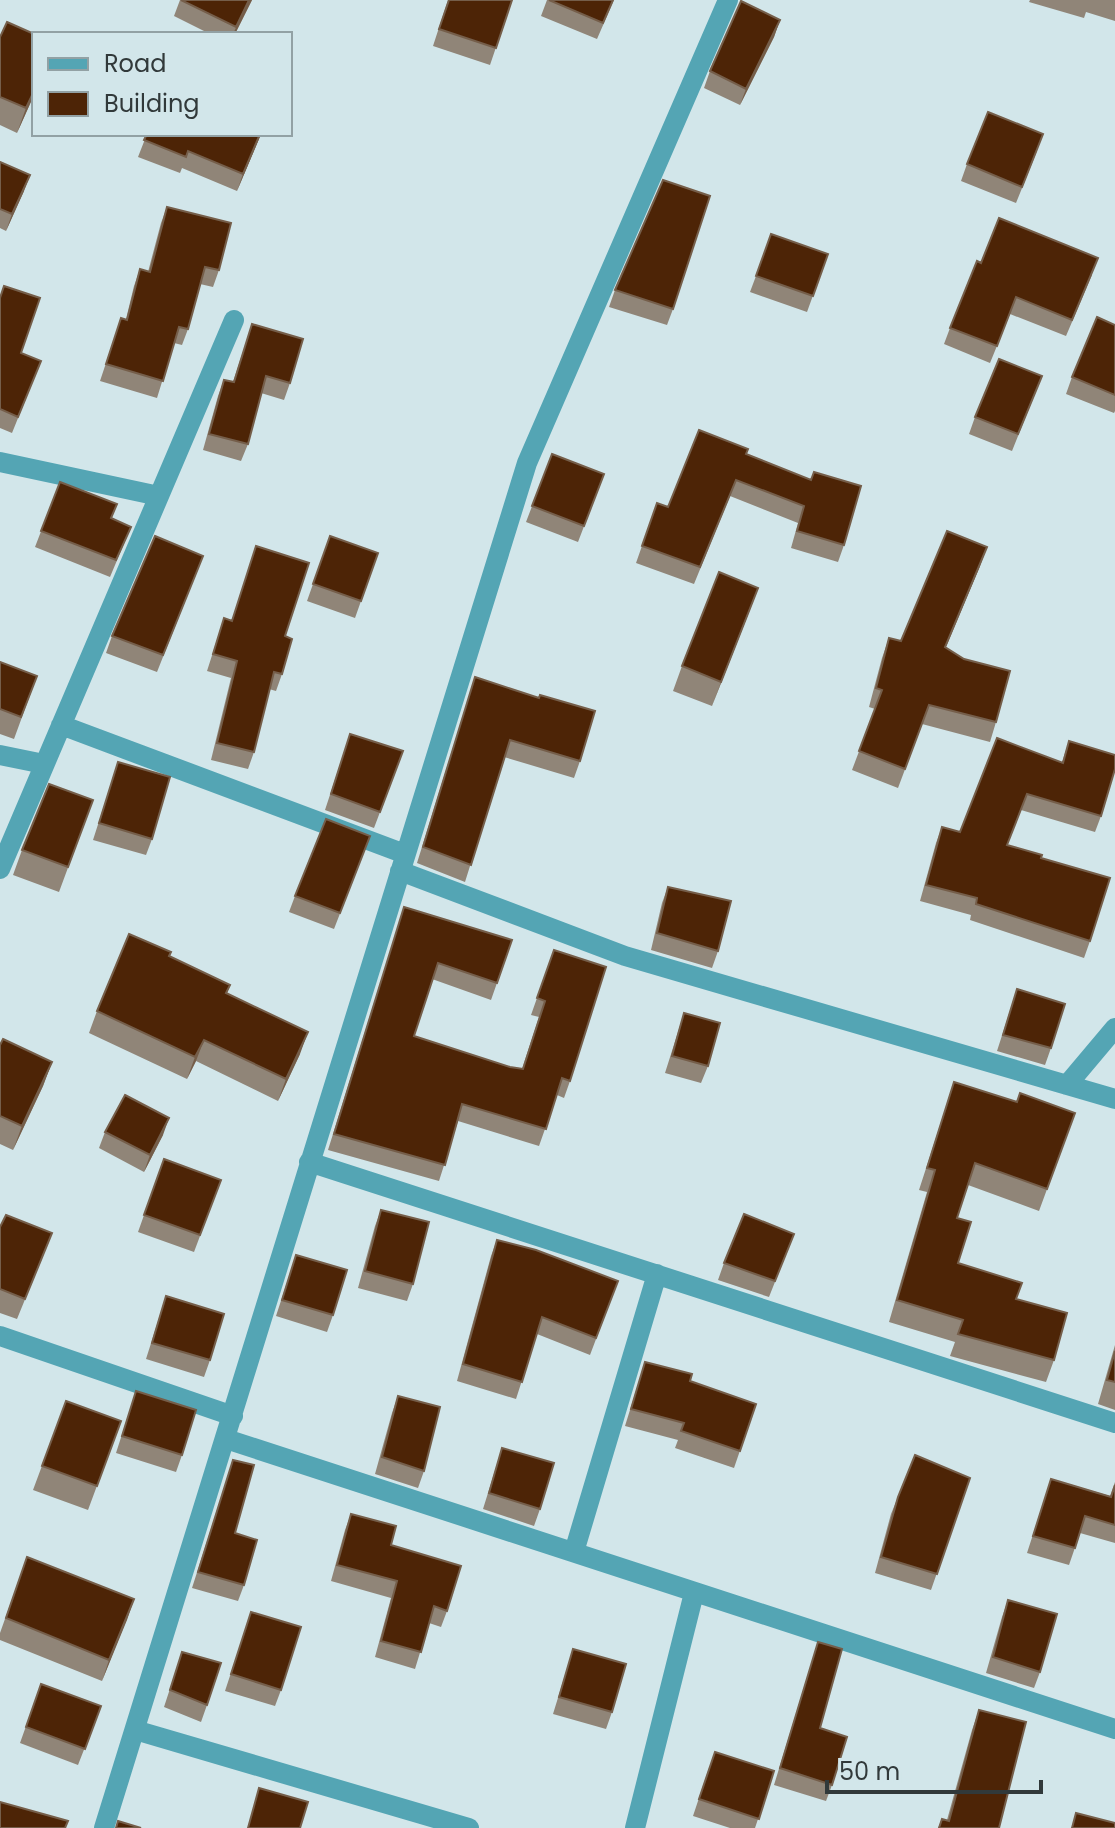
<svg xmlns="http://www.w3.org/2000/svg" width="1115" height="1828" font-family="Poppins,sans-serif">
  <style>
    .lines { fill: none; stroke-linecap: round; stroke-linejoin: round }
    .street { stroke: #54a5b4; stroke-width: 20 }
    .wall { fill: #908578 }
    .shaded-wall { fill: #755e4a }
    .building { fill: #4d2406; stroke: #755e4a; stroke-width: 2 }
  </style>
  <rect width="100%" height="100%" fill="#d2e6ea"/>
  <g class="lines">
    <path class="street" d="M0,462l159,34
      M61,725l344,129
      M0,755l44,9
      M0,869l234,-549
      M400,871l225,85 490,143
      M1067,1085l48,-57
      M309,1162l806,261
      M0,1336l233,80
      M226,1439l889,290
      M574,1552l83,-278
      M135,1730l334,98
      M104,1828l423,-1365 201,-463
      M635,1828l59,-235"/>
  </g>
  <path class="wall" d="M180,0h72l-17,34h-25l-36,-18z
    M448,0h64l-22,65 -57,-19z
    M547,0h67l-17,39 -56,-23z
    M1030,0h85v21l-29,-9 -2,6 -55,-16z
    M780,20l-6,17 -34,68 -36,-17 6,-17z
    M34,34v61l-17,38 -17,-8v-88z
    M147,134h114l-24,57 -55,-23 -2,5 -42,-16z
    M1037,151l-21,52 -55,-22 6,-17z
    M0,162l24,29 -18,40 -6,-3z
    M167,207l52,63 -6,17 -13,-3 -12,45 -6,16 -8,-2 -17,55 -57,-17 21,-63 5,1 8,-33 6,-17 8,3 13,-49z
    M828,254l-21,58 -57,-20 6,-16z
    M981,263l111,12 -26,61 -56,-22 -20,49 -46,-19 6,-16z
    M615,290l58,19 -6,16 -58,-18z
    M0,297l21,56 20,8 -29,72 -12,-5z
    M252,324l38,59 -6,17 -23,-7 -13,51 -7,17 -38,-11 15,-54 6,-16 9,2z
    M1115,325v86l-1,2 -48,-19 6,-17z
    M1042,376l-30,75 -43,-17 6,-17z
    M552,454l52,20 -26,68 -52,-20z
    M746,454l65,26 33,65 -6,17 -47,-14 7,-25 -68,-27 -36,88 -58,-21 21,-60 11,4z
    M60,482l51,37 20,8 -21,50 -75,-30z
    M330,536l48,17 -23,65 -48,-17z
    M256,546l29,90 -3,38 -6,17 -7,-2 -15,63 -6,17 -37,-9 20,-82 -24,-7 17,-53 8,2z
    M203,556l-46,116 -51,-19 6,-17z
    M980,566l-35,81 51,75 -6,20 -68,-18 -24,64 -46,-18 23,-61 -6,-2 13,-49 7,-20 12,3z
    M749,612l-37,94 -39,-15 9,-25z
    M0,662l37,14 -23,63 -14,-5z
    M475,677l105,84 -6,17 -70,-21 -39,125 -48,-19z
    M350,734l53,17 -29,77 -49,-18z
    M1069,741l32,75 -6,16 -74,-22 -14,35 34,13 49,83 -6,17 -114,-38 1,-5 -51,-14 16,-58 6,-16 18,5 102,-70z
    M118,762l34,77 -6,16 -53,-15z
    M93,800l-34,92 -46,-17 9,-25z
    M370,836l-36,93 -45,-17 6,-16z
    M668,887l50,64 -6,17 -61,-18 11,-47z
    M404,907l108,33 -21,60 -59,-21 -18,57 96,31 12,2 17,-52 -8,-2 23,-65 16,131 -6,17 -7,-3 -18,51 -81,-25 -19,60 -111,-31z
    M170,957l60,28 -3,8 73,61 -22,47 -82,-40 -9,18 -98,-46 8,-22z
    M1017,989l34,59 -6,17 -48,-14z
    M684,1013l24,53 -7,17 -36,-10z
    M0,1045l52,17 -9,24 -30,64 -13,-6z
    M954,1082l63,20 58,11 -36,98 -71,-26 -11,33 1,45 58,36 38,61 -8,22 -96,-26 5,-14 -66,-20 38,-130 -8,-2z
    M105,1132l58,3 -19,37 -45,-24z
    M164,1159l57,21 -27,72 -56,-20z
    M381,1210l32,74 -6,17 -49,-13 17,-62z
    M0,1227l44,26 -27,66 -17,-6z
    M794,1234l-25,63 -51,-17 6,-17z
    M497,1240l121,41 -28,74 -53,-21 -21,65 -59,-18 34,-125z
    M296,1255l37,60 -6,17 -51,-16z
    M166,1296l44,64 -6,17 -58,-18z
    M1115,1345v65l-17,-6z
    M645,1362l45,19 66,23 -22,64 -59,-20 3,-8 -53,-14z
    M136,1391l46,64 -6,17 -60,-19z
    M398,1396l26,75 -6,17 -43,-14 17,-61z
    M66,1401l55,20 -33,89 -55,-20z
    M502,1448l38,61 -6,17 -51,-17z
    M233,1460l2,73 9,52 -6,16 -46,-13z
    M970,1478l-39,112 -56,-17 16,-59 7,-17z
    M1051,1479l59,17 5,-14v61l-35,-10 -11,32 -42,-12z
    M351,1514l40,31 56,66 -6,16 -12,-4 -14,46 -40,-12 16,-59 -60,-17 14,-51z
    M27,1557l107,42 -32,82 -102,-41v-7z
    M1008,1600l32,72 -6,16 -48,-15 16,-56z
    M251,1612l30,78 -6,16 -50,-15z
    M818,1642l2,86 12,57 -6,16 -52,-16z
    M573,1649l39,63 -6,17 -53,-15z
    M182,1652l25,53 -6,17 -37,-15z
    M41,1684l60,22 -23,59 -58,-22z
    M979,1710l20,118h-61l4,-9 5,1 25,-90z
    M709,1768l65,3 -19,57h-25l-37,-12z"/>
  <path class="shaded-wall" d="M249,0h3l-17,34h-2z
    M780,20l-6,17 -34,68 6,-16z
    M34,91v4l-17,38 9,-25z
    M260,134h1l-24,57 6,-17z
    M30,175l-6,16 -18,40 6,-17z
    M987,547l-7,19 -42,100 7,-19z
    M758,588l-9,24 -37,94 9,-24z
    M308,1032l-8,22 -22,47 8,-22z
    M204,1040l-8,21 -9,18 8,-22z
    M52,1062l-9,24 -30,64 9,-24z
    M169,1118l-6,17 -19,37 6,-17z
    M134,1599l-7,21 -25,61 7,-21z"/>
  <path class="building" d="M181,0h68l-13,27z
    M449,0h63l-16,48 -57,-19z
    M549,0h64l-10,23z
    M741,1l39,19 -34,69 -36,-18z
    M7,22l27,12v57l-8,17 -26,-11v-60z
    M988,112l55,22 -21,53 -55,-23z
    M147,134h113l-17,40 -55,-23 -2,6 -42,-17z
    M0,162l30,13 -18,39 -12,-5z
    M663,180l47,16 -37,113 -58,-19z
    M167,207l64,16 -12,47 -14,-3 -17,62 -9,-2 -16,54 -57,-17 15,-46 6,2 13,-51 10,3z
    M999,218l99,40 -26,62 -56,-23 -19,49 -47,-18 27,-67 4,2z
    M771,234l57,20 -15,42 -57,-20z
    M4,286l36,12 -19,55 20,8 -23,56 -18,-8v-111z
    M1097,317l18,8v70l-43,-18z
    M252,324l51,15 -13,44 -24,-7 -18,68 -39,-10 15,-54 10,2z
    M999,359l43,17 -24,58 -43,-17z
    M699,430l49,19 -2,5 65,26 3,-8 47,14 -17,59 -47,-14 7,-25 -68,-26 -36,87 -58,-21 15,-43 11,4z
    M552,454l52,20 -20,52 -52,-20z
    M60,482l57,22 -6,14 20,9 -15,33 -75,-29z
    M947,531l40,16 -42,100 19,12 46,12 -14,51 -67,-17 -24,64 -46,-18 23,-61 -6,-2 13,-50 12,3z
    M155,536l48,20 -40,99 -51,-19z
    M330,536l48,17 -17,48 -48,-17z
    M256,546l53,17 -24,73 7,3 -10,35 -8,-2 -20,80 -37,-9 20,-82 -24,-7 11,-36 8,3z
    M719,572l39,16 -37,94 -39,-16z
    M0,662l37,14 -16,41 -21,-8z
    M475,677l64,21 1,-3 55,16 -15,50 -70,-21 -39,125 -48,-18z
    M350,734l53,17 -23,61 -49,-18z
    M997,738l66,25 6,-22 46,14v14l-14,47 -74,-22 -20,51 35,10 -1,3 69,20 -20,63 -114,-37 1,-6 -51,-13 16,-58 18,5z
    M118,762l52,15 -18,62 -53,-16z
    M49,784l44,16 -25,67 -46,-17z
    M326,819l44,17 -30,77 -45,-17z
    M668,887l63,14 -13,50 -61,-18z
    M404,907l108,33 -15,43 -59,-20 -24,73 96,31 13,2 22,-68 -8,-3 17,-48 52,17 -36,114 -8,-3 -16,51 -84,-25 -17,61 -111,-31z
    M129,934l42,18 -2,4 61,29 -4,8 82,39 -22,47 -82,-39 -9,17 -98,-46z
    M1017,989l48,15 -14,44 -48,-13z
    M684,1013l36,10 -12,43 -36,-10z
    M3,1039l49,23 -30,64 -22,-10v-71z
    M954,1082l63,20 3,-9 55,20 -28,76 -72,-26 -18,55 14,4 -13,41 64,20 -6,16 51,14 -13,47 -96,-26 5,-14 -66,-20 38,-130 -8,-2z
    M125,1095l44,23 -19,37 -45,-23z
    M164,1159l57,21 -21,55 -56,-20z
    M381,1210l48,12 -16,62 -48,-13z
    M744,1214l50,20 -19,47 -51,-18z
    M6,1215l46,18 -27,66 -25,-10v-62z
    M497,1240l39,10 82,31 -22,57 -54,-21 -20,65 -59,-18z
    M296,1255l51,15 -14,45 -51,-15z
    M166,1296l58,18 -14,46 -58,-17z
    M1115,1351v31l-8,-2z
    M645,1362l47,12 -2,7 66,23 -16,47 -59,-20 3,-8 -53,-14z
    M136,1391l60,19 -14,45 -60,-19z
    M398,1396l42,11 -16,64 -42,-14z
    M66,1401l55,20 -24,65 -55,-20z
    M502,1448l52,15 -14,46 -51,-16z
    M915,1455l55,23 -33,96 -56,-17 17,-60z
    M233,1460l21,5 -19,68 22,7 -13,45 -46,-13z
    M1051,1479l60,18 4,-12v40l-30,-9 -10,32 -42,-12z
    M351,1514l45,12 -5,19 70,21 -14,45 -13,-5 -13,46 -40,-11 16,-60 -60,-16z
    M27,1557l107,42 -25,61 -103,-42z
    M1008,1600l49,14 -17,58 -47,-15z
    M251,1612l50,15 -20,63 -50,-16z
    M818,1642l24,7 -22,79 27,9 -15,48 -52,-17z
    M573,1649l53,15 -14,48 -53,-15z
    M182,1652l39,11 -14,42 -37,-15z
    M41,1684l60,22 -16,43 -59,-22z
    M979,1710l47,12 -27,106h-60l3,-9 7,2z
    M715,1752l59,19 -15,48 -60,-20z
    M259,1788l49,14 -8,26h-52z
    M0,1802l68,19 -3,7h-65z
    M1076,1813l39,10v5h-43z
    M118,1821l23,7h-25z"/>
  <rect x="32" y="32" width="260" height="104" fill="#d2e6ea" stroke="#92a1a4" stroke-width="2"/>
  <rect x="48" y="58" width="40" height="12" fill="#54a5b4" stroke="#92a1a4" stroke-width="2"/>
  <text x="104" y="72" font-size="24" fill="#31393a">Road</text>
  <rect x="48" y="92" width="40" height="24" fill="#4d2406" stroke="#92a1a4" stroke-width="2"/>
  <text x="104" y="112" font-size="24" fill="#31393a">Building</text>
  <path d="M827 1780v12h214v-12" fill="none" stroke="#31393a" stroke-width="4"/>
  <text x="839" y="1780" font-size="24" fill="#31393a" stroke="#d2e6ea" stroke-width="6" paint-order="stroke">50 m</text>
</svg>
